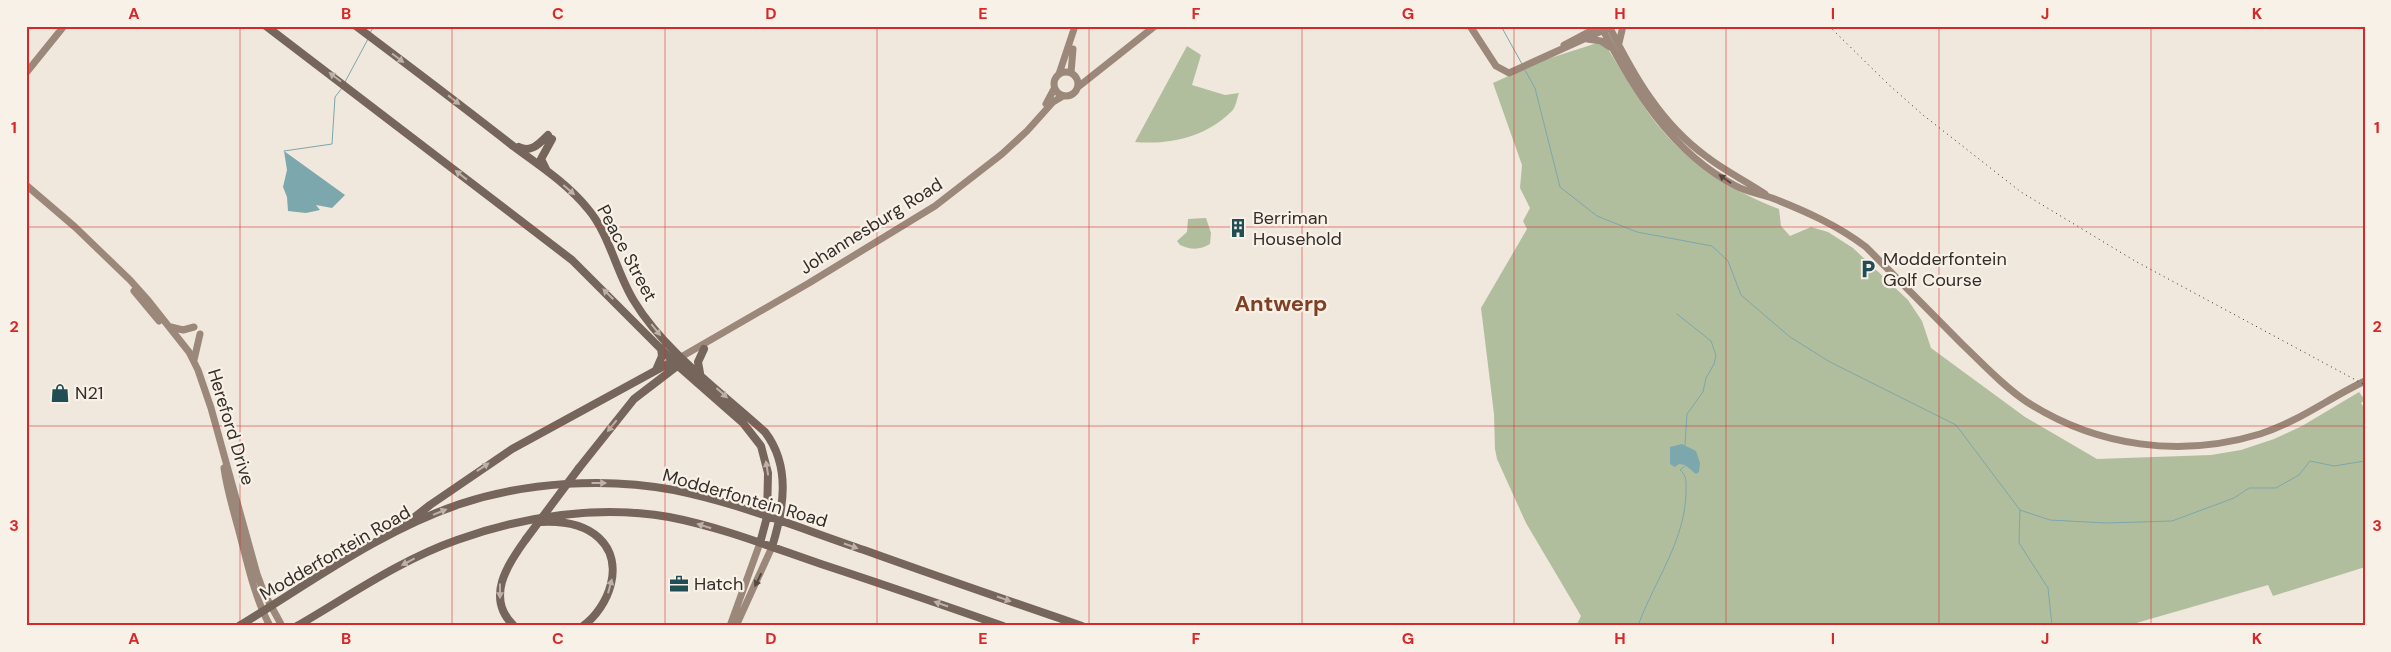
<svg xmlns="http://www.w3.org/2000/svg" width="2391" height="652" font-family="'DM Sans',sans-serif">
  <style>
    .green { fill: #b1be9d }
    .water { fill: #7ca7ac }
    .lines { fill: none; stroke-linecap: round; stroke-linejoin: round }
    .stream { stroke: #7ca7ac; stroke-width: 1 }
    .secondary { stroke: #9b887a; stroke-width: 7 }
    .primary { stroke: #76655a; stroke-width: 8 }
    .rail { stroke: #352d28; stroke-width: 1; stroke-dasharray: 1 4; stroke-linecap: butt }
    .primary-bridge { stroke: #76655a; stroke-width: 8 }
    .oneway { fill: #beb2a8 }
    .oneway2 { fill: #544841 }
    .grid { fill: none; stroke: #d62828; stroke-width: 1; stroke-opacity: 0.55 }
    .labels { text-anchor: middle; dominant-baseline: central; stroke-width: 4.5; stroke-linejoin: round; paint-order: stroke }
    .poi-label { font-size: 18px; fill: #352d28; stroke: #f8f1e8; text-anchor: start }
    .street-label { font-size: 18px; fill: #352d28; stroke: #f8f1e8 }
    .district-label { font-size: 22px; font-weight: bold; fill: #7f4026; stroke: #f8f1e8 }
    .neatline { fill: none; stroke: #d62828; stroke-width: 2 }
    .grid-label { font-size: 16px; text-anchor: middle; font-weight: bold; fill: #d62828 }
  </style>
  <rect width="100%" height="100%" fill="#f0e8dc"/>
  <path class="green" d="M1594,44h7l7,5c15,24 30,51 48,74 32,40 75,68 123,86l2,17 9,10 21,-9 17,5 25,16 55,52 14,21 9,27 94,69 72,42 114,-4 30,-5 33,-11 28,-13 57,-34 6,8 -4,3 4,6v158l-92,29 -5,-11 -142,41h-550l5,-10 -55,-93 -29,-64 -2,-10 -1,-35 -13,-106 46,-79 -4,-8 7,-13 -10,-20 2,-23 -29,-82 48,-22z
    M1187,46l14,9 -9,30 33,10 14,-2c-2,5 -3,14 -7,18 -26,26 -61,34 -97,31z
    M1206,218l5,15 -1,11c-10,6 -19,6 -30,1l-3,-4 10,-9 1,-13z"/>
  <path class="water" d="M284,151l61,44 -13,13 -16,-3 4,5 -14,3 -18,-2 -1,-14 -4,-10 4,-17z
    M1682,444l14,7 4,12 -1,9 -3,2 -11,-9 -6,-1 -4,3 -5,-3v-17z"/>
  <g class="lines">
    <path class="stream" d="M1501,26l21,38
      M370,33l4,-7
      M1525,70l10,18 25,99 37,29 40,16 75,14 16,15 13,34 49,42 40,25 126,63 64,85 30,10 56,3 66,-2 62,-23 15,-10h27l23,-13 11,-14 24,5 31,-5
      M345,82l23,-43
      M284,151l48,-7 3,-47 7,-9
      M1677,314l34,27 5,14 -2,9 -8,14 -3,14 -16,22 -2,31
      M2020,510l-1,33 29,45 4,38
      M1638,626c16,-45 48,-86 48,-135 0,-8 1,-16 -6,-21l5,-4"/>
    <path class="secondary" d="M1470,26l26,40 13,7 97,-44
      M1601,26c31,62 71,127 135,160 11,6 24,8 36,12 33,13 65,27 94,49 32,32 64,65 96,97 21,20 41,42 65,58 70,45 154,56 233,32 38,-12 69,-36 105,-53
      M1609,26c25,50 52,98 98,131 18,14 39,24 58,37
      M1587,39l14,2 9,6
      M1619,43l4,-17
      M1564,45l36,-19
      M1054 84a12 12 0 1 1 24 0a12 12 0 1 1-24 0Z
      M26,73l38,-47
      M1071,73l2,-24
      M1059,74l16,-48
      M1078,87l77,-61
      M1046,104l8,-15
      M26,185l49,42 55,53 17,19 42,53 9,18 13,38 46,166 7,19 18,33
      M134,291l25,30
      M171,327l12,3 11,-3
      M681,357l128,-74 126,-77 67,-52 25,-23 26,-29 10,-6
      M194,360l6,-26
      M224,468c3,23 10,44 16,67 8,31 15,63 30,91
      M730,626l30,-83
      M736,626l36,-79"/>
    <path class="primary" d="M266,26l306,234 105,105 66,58 18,23 7,27 -1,44 -7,26
      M356,26c53,40 105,79 157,120 26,19 55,38 75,63 22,26 28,63 46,92 30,50 87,91 131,131 26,34 19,76 7,115
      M519,147c12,6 20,-3 29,-12
      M546,169l-5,-10 11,-20
      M656,370l6,-14 -1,-8
      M700,373l-2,-11 6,-13
      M579,468l55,-69 47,-36
      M541,522c20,-1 42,1 58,16 27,25 10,69 -16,88
      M407,523l23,-18 82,-56 165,-90
      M239,626c71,-43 141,-95 221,-122 67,-22 145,-27 214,-14 65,13 128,39 190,60 72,26 145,51 218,76
      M297,626c52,-30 103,-66 160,-86 67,-24 141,-35 212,-23 52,10 102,30 152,47 61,20 122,41 182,62
      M514,626c-29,-28 -7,-61 12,-87"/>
    <path class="rail" d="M1829,26l59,58 35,31 98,77 114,69 230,124"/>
    <path class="primary-bridge" d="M526,539l53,-71"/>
  </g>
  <defs><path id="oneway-solid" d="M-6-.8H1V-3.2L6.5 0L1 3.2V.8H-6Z" transform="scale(1.25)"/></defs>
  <g class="oneway">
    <use href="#oneway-solid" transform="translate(398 58) rotate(37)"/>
    <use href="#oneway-solid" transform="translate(335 77) rotate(-143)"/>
    <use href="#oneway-solid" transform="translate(454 100) rotate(38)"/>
    <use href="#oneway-solid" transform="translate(461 175) rotate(-142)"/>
    <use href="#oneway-solid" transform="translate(569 190) rotate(41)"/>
    <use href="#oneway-solid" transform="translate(608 294) rotate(-135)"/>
    <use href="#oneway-solid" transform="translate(656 330) rotate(51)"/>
    <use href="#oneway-solid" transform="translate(722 393) rotate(42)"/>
    <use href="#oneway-solid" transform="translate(612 426) rotate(129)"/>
    <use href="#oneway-solid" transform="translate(483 467) rotate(-34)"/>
    <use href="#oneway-solid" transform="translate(767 468) rotate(-99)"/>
    <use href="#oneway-solid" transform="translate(599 483)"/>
    <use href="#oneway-solid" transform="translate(440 512) rotate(-22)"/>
    <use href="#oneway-solid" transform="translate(704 526) rotate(-163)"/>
    <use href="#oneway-solid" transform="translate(851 546) rotate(19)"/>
    <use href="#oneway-solid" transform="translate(408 562) rotate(152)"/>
    <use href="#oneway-solid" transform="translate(610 586) rotate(-75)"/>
    <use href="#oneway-solid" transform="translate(500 591) rotate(90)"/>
    <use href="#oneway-solid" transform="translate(1004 599) rotate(19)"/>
    <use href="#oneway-solid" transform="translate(941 604) rotate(-161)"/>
  </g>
  <g class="oneway2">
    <use href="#oneway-solid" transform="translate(1725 179) rotate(-145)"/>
    <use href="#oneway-solid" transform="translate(758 580) rotate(116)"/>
  </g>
  <path class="grid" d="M240,26v600M452,26v600M665,26v600M877,26v600M1089,26v600M1302,26v600M1514,26v600M1726,26v600M1939,26v600M2151,26v600M26,227h2339M26,426h2339"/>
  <defs>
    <g id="building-bare" transform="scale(1.5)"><path d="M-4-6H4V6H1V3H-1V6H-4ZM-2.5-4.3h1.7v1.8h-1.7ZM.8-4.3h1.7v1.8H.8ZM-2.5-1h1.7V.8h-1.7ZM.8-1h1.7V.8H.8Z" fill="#204e54" stroke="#f8f1e8" stroke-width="2.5" paint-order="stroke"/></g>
    <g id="parking-bare" transform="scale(1.5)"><path d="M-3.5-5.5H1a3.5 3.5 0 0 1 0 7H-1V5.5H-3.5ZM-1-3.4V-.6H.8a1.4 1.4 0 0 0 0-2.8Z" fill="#204e54" stroke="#f8f1e8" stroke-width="2.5" paint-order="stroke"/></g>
    <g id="shop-bare" transform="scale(1.5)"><path d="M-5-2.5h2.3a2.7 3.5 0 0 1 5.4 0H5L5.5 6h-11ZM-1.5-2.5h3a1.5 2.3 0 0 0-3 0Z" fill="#204e54" stroke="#f8f1e8" stroke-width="2.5" paint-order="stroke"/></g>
    <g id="office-bare" transform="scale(1.5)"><path d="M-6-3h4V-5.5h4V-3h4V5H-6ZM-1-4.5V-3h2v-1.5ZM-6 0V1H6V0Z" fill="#204e54" stroke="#f8f1e8" stroke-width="2.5" paint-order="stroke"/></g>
  </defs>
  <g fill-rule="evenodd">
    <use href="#building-bare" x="1238" y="228"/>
    <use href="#parking-bare" x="1868" y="269"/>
    <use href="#shop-bare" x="60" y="393"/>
    <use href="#office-bare" x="679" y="584"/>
  </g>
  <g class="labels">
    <g class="poi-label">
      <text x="1253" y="218">Berriman<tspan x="1253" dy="21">Household</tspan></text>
      <text x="1883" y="259">Modderfontein<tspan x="1883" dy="21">Golf Course</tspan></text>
      <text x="75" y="393">N21</text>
      <text x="694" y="584">Hatch</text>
    </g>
    <g class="street-label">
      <text transform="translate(871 226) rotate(-32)">Johannesburg Road</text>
      <text transform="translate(627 253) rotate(62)">Peace Street</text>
      <text transform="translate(231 427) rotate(73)">Hereford Drive</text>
      <text transform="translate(745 498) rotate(16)">Modderfontein Road</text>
      <text transform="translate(335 553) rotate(-30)">Modderfontein Road</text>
    </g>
    <g class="district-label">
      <text x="1281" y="303">Antwerp</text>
    </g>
  </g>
  <rect width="2391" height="652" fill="none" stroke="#f8f1e8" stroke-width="55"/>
  <rect x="28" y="28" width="2336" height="596" class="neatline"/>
  <g class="grid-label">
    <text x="134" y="19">A</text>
    <text x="346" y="19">B</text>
    <text x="558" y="19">C</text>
    <text x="771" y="19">D</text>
    <text x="983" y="19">E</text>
    <text x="1196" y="19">F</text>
    <text x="1408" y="19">G</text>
    <text x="1620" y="19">H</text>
    <text x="1833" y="19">I</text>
    <text x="2045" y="19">J</text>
    <text x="2257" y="19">K</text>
    <text x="14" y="133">1</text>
    <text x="2377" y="133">1</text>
    <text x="14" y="332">2</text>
    <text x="2377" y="332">2</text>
    <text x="14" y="531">3</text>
    <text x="2377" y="531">3</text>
    <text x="134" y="644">A</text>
    <text x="346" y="644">B</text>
    <text x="558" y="644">C</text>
    <text x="771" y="644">D</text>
    <text x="983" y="644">E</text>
    <text x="1196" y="644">F</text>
    <text x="1408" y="644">G</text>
    <text x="1620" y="644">H</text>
    <text x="1833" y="644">I</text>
    <text x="2045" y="644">J</text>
    <text x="2257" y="644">K</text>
  </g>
</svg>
